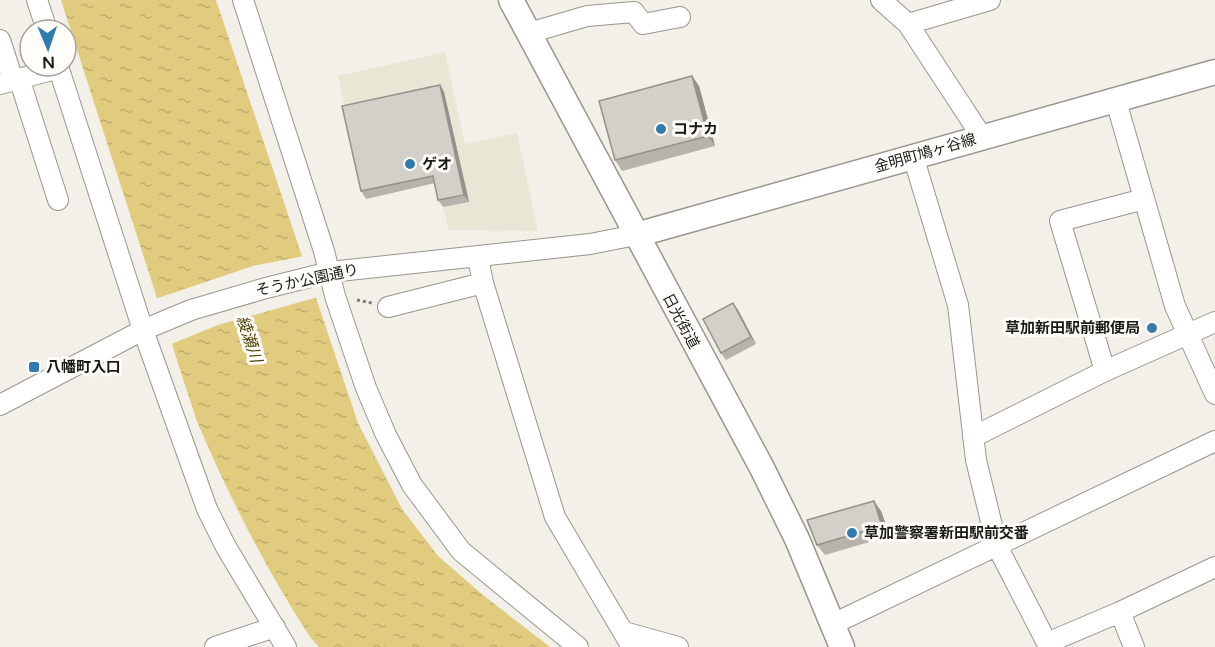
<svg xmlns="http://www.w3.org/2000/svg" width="1215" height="647" font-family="'Varela Round','Noto Sans JP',sans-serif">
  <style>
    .built { fill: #eae6d6 }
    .water { fill: url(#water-ripples) }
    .pier { fill: #f2f0e8 }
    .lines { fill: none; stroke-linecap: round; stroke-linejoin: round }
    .minor-casing { stroke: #98968e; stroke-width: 22 }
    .major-casing { stroke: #98968e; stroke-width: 27 }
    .path { stroke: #7e7d77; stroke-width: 3; stroke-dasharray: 3 3; stroke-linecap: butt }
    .minor { stroke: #fff; stroke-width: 20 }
    .major { stroke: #fff; stroke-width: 24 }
    .wall { fill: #b5b3ac }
    .shaded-wall { fill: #93928c }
    .building { fill: #d2d0c8; stroke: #93928c; stroke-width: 1.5 }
    .poi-dot { fill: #327baf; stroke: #fffdf9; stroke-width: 2 }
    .labels { text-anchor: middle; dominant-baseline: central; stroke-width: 6; stroke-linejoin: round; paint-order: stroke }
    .poi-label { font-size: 15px; font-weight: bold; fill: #1b1a17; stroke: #fffdf9; text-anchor: start }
    .street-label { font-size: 15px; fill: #1b1a17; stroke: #fffdf9 }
    .water-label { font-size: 16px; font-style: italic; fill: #534405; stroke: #fffdf9 }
  </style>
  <defs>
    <pattern id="water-ripples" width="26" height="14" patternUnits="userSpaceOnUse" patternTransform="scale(1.5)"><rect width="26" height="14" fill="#e1cb7f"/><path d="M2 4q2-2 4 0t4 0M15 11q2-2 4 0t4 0" fill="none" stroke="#c0ae6d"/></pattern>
  </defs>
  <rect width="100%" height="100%" fill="#f2f0e8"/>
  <path class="built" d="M445,52l20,92 52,-11 21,98 -89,-1 -12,-47 -71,16 -28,-123z"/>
  <path class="water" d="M61,0h155l142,423 44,86 36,47 45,39 67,52h-231l-9,-10c-45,-70 -82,-142 -114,-218z"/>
  <path class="pier" d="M304,256l14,41 -100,28 -49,20 -14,-46 98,-33z"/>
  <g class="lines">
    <g class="minor-casing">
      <path id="minor" d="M37,0l10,30
        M243,0l81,251 11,45 31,92 20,47 26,50 49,66 117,96
        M881,0l27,24 74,113
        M908,24l82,-24
        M529,33l58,-17 47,-4 9,12 37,-7
        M0,40l13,40
        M58,66l85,264 64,179 19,38 60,100
        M19,78l39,122
        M0,84l59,-16
        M1116,101l59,205 40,88
        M913,156l45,149 18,155 21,86 50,97 73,-31 14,35
        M478,257l5,26 72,234 77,130
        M388,307l95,-24
        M1105,371l-45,-150 84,-22
        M0,405l143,-75 48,-20 75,-22 64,-16 260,-28 46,-9
        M973,437l132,-66 110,-49
        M1120,612l95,-45
        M833,624l382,-183
        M624,632l54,15
        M215,647l60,-20"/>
    </g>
    <g class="major-casing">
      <path id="major" d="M511,0l251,468 35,71 45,108
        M636,235l579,-163"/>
    </g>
    <path class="path" d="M357,300l15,3"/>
    <use href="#minor" class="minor"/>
    <use href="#major" class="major"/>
  </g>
  <path class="wall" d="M692,76l7,10 16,60 -93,25 -7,-11z
    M440,85l4,7 25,110 -26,5 -5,-7 -3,-17 -69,16 -5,-8z
    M738,310l18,34 -30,16 -5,-7z
    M881,511l9,25 -65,19 -8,-10z"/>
  <path class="shaded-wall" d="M692,76l7,10 16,60 -7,-10z
    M440,85l4,7 25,110 -5,-7z
    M733,303l5,7 18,34 -5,-7z
    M874,501l7,10 9,25 -8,-10z"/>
  <path class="building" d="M692,76l16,60 -93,24 -16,-59z
    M440,85l24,110 -26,5 -5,-24 -72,15 -19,-85z
    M733,303l18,34 -30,16 -18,-34z
    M874,501l8,25 -65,19 -10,-25z"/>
  <g class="poi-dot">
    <circle cx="661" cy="129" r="6"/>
    <circle cx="410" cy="164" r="6"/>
    <circle cx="1152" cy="328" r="6"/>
    <rect x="28" y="361" width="12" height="12" rx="3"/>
    <circle cx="852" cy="533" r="6"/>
  </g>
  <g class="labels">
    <g class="poi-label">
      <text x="673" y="129">コナカ</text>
      <text x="422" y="164">ゲオ</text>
      <text x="1140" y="328" text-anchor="end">草加新田駅前郵便局</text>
      <text x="46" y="367">八幡町入口</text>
      <text x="864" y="533">草加警察署新田駅前交番</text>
    </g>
    <g class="street-label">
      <text transform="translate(925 153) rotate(-16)">金明町鳩ヶ谷線</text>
      <text transform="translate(307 280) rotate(-12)">そうか公園通り</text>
      <text transform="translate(681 321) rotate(62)">日光街道</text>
    </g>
    <g class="water-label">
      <text transform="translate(249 339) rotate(72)">綾瀬川</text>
    </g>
  </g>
  <g transform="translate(48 48) rotate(178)"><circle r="28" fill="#fffdf9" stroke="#a4a29f" stroke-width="1.5"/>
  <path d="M0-4.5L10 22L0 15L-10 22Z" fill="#327baf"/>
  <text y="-9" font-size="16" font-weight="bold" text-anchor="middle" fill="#1b1a17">N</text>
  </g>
</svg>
